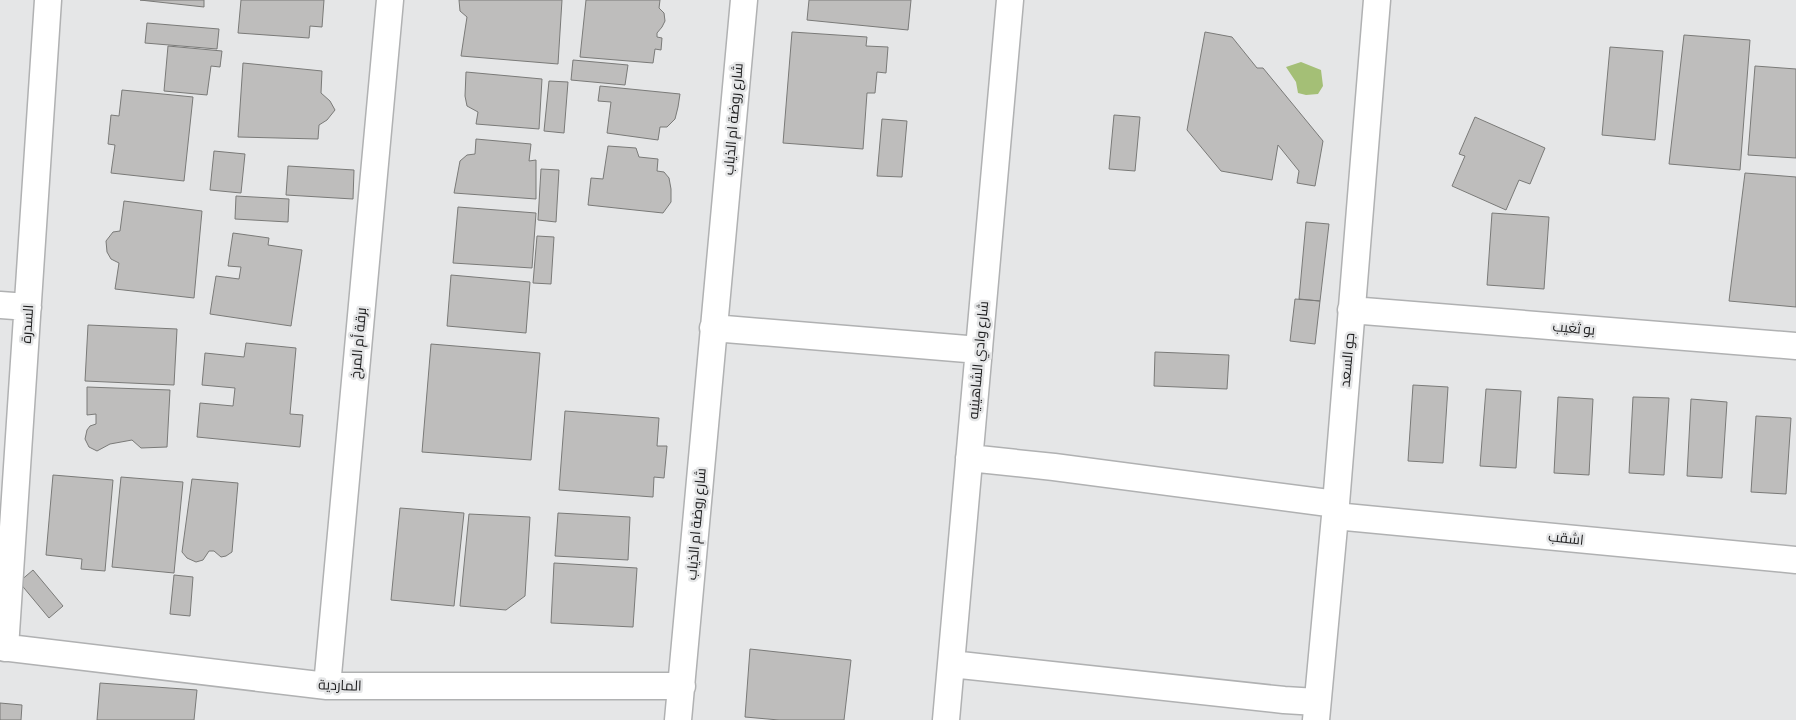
<svg xmlns="http://www.w3.org/2000/svg" width="1796" height="720" font-family="'Crimson Pro',Cairo,serif">
  <style>
    .green { fill: #a4bf76 }
    .building { fill: #bebdbc; stroke: #7a7a78 }
    .lines { fill: none; stroke-linecap: round; stroke-linejoin: round }
    .minor-casing { stroke: #b0b1b2; stroke-width: 29 }
    .minor { stroke: #fff; stroke-width: 26 }
    .labels { text-anchor: middle; dominant-baseline: central; stroke-width: 5; stroke-linejoin: round; paint-order: stroke }
    .street-label { font-size: 14px; fill: #1c1c1d; stroke: #e5e6e7 }
  </style>
  <rect width="100%" height="100%" fill="#e5e6e7"/>
  <path class="green" d="M1301,62l20,8 2,16 -5,8 -12,1 -8,-2 -2,-11 -10,-15z"/>
  <path class="building" d="M140,0h64v7z
    M241,0h83l-2,27 -12,-1 -1,12 -71,-5z
    M459,0h103l-4,64 -97,-8 6,-39 -7,-6z
    M586,0h74l-1,8 5,5 1,8 -3,6 -5,6v4l5,1 -1,12 -6,-1 -2,14 -73,-6z
    M809,0h102l-3,30 -101,-10z
    M147,23l72,6 -2,20 -72,-6z
    M792,32l75,5 -1,9 22,1 -2,26 -9,-1 -2,21h-8l-4,56 -80,-6z
    M1205,32l27,5 25,31h6l60,73 -8,45 -18,-3 2,-12 -21,-26 -6,35 -51,-9 -34,-41z
    M1684,35l66,5 -10,130 -71,-6z
    M168,46l54,5 -2,16 -9,-1 -4,29 -43,-4z
    M1610,47l53,4 -8,89 -53,-5z
    M573,60l55,5 -3,20 -54,-5z
    M243,63l79,8 -1,22 9,8 5,9 -8,10 -8,5 -1,14 -80,-2z
    M1755,66l41,3v89l-48,-3z
    M466,72l76,7 -3,50 -63,-5 2,-12 -11,-6 -2,-10z
    M549,81l19,1 -4,51 -20,-2z
    M600,86l80,8 -2,13 -3,12 -8,8h-7l-2,13 -51,-7 4,-31 -13,-1z
    M122,90l71,7 -9,84 -73,-8 4,-28 -7,-1 3,-29 8,1z
    M1114,115l26,2 -5,54 -26,-2z
    M1475,117l70,31 -15,36 -11,-4 -13,30 -54,-24 13,-30 -6,-2z
    M882,119l25,2 -5,56 -25,-1z
    M476,139l55,5 -2,17 7,-1v39l-82,-6 6,-32 7,-6 8,-1z
    M608,146l28,2 3,9 19,2 -1,12 7,1 5,6 2,11v13l-8,11 -75,-8 3,-27 12,1z
    M214,151l31,3 -4,39 -31,-3z
    M288,166l66,4 -1,29 -67,-4z
    M541,169l18,1 -3,52 -18,-2z
    M1745,173l51,4v130l-67,-6z
    M236,196l53,3 -1,23 -53,-3z
    M124,201l78,10 -8,87 -79,-9 4,-26 -8,-4 -4,-7 -1,-11 7,-9 7,-1z
    M458,207l78,6 -4,55 -79,-5z
    M1492,213l57,4 -5,72 -57,-4z
    M1306,222l23,2 -9,77 -21,-2z
    M233,233l36,5 -1,7 34,5 -11,76 -81,-12 6,-38 23,3 2,-12 -13,-1z
    M537,236l17,1 -3,47 -18,-1z
    M451,275l79,7 -4,51 -79,-7z
    M1295,299l25,2 -5,43 -25,-3z
    M88,325l89,4 -3,56 -89,-4z
    M246,343l50,5 -6,66 13,1 -3,32 -103,-10 3,-34 33,3 2,-18 -33,-3 3,-32 39,4z
    M431,344l109,9 -9,107 -109,-8z
    M1155,352l74,3 -2,34 -73,-3z
    M1413,385l35,2 -5,76 -35,-2z
    M87,387l83,3 -3,57 -26,1 -9,-8 -22,4 -13,7 -8,-4 -4,-8 2,-9 3,-4 6,-2v-10l-9,1z
    M1486,389l35,2 -5,77 -36,-2z
    M1558,397l35,2 -4,76 -35,-2z
    M1633,397l36,1 -5,77 -35,-2z
    M1691,399l36,3 -5,76 -35,-2z
    M565,411l94,7 -2,28h10l-3,32 -10,-1 -1,20 -94,-7z
    M1756,416l35,2 -5,76 -35,-2z
    M53,475l60,5 -8,91 -24,-2 1,-10 -36,-4z
    M121,477l62,5 -9,91 -62,-6z
    M192,479l46,4 -6,69 -6,4 -5,1 -7,-6h-5l-6,9 -7,2 -9,-4 -5,-6z
    M400,508l64,5 -10,93 -63,-6z
    M558,513l72,4 -2,43 -73,-4z
    M469,514l61,3 -5,79 -19,14 -46,-4z
    M554,563l83,5 -4,59 -82,-4z
    M33,570l30,36 -14,12 -30,-36z
    M174,575l19,2 -3,39 -20,-2z
    M750,649l101,11 -7,60h-65l-34,-3z
    M100,683l97,7 -3,30h-97z
    M0,703l22,2 -1,15h-21z"/>
  <g class="lines">
    <g class="minor-casing">
      <path id="minor" d="M0,305l28,2
        M1351,310l445,36
        M713,328l266,22
        M969,458l85,9 282,37
        M1335,516l461,44
        M0,647l327,39h355
        M5,648l43,-648
        M951,664l333,36 33,2
        M327,686l63,-686
        M678,720l66,-720
        M946,720l64,-720
        M1316,720l19,-204 42,-516"/>
    </g>
    <use href="#minor" class="minor"/>
  </g>
  <g class="labels">
    <g class="street-label">
      <text transform="translate(733 119) rotate(-85)">شارع روضة ام الذياب</text>
      <text transform="translate(27 324) rotate(-86)">السدرة</text>
      <text transform="translate(1574 328) rotate(5)">بو ثغيب</text>
      <text transform="translate(358 343) rotate(-85)">برقة أم المرخ</text>
      <text transform="translate(978 360) rotate(-85)">شارع وادي الشاهينيه</text>
      <text transform="translate(1347 360) rotate(-85)">جو السعد</text>
      <text transform="translate(696 524) rotate(-85)">شارع روضة ام الذياب</text>
      <text transform="translate(1566 538) rotate(6)">اشقب</text>
      <text transform="translate(340 685) rotate(2)">الماردية</text>
    </g>
  </g>
</svg>
